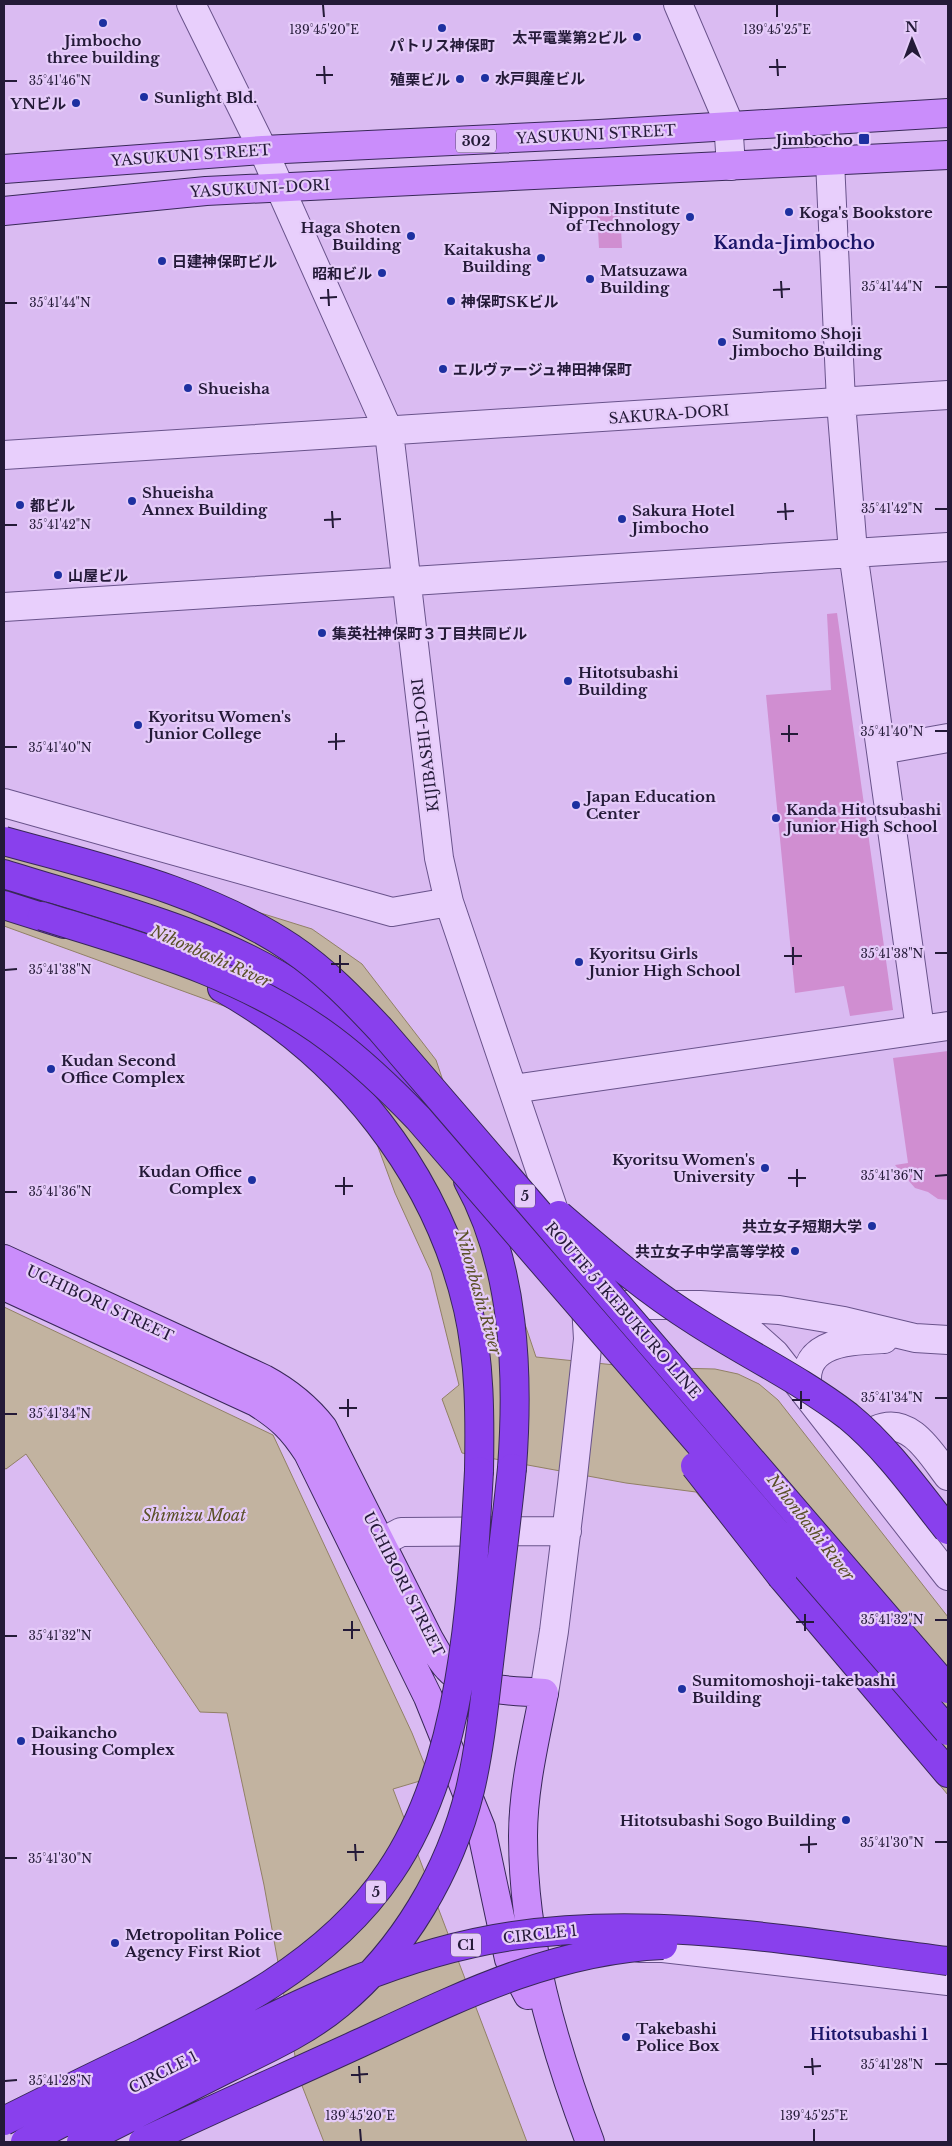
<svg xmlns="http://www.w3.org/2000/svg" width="952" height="2146" font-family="'Libre Baskerville','Noto Sans JP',serif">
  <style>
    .green { fill: #d08ed1 }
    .water { fill: #c2b3a0; stroke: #918066 }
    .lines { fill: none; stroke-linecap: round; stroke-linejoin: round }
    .minor-casing { stroke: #69538b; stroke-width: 30 }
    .major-casing { stroke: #382858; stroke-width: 30 }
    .highway-casing { stroke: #382858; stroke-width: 30 }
    .minor { stroke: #e8cffc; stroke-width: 28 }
    .major { stroke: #ca8dfb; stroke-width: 28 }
    .highway { stroke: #8940ed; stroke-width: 28 }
    .highway-bridge-casing { stroke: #382858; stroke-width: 30; stroke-linecap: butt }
    .highway-bridge { stroke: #8940ed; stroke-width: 28 }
    .ticks { fill: none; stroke: #241a38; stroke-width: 2 }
    .poi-dot { fill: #1d30a0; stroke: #e5cbf9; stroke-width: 2 }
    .labels { text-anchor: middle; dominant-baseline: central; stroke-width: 4.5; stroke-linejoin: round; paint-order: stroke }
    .shield { fill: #e5cbf9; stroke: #5e4f72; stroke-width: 1 }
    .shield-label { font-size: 14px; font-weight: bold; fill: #241a38 }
    .poi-label { font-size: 15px; font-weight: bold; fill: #241a38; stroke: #e5cbf9; text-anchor: start }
    .street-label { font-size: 15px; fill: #241a38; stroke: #e5cbf9 }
    .water-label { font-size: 16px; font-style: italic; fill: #5a5027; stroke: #e5cbf9 }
    .neighbourhood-label { font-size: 16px; font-weight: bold; fill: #1b1569; stroke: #e5cbf9 }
    .quarter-label { font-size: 18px; font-weight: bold; fill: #1b1569; stroke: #e5cbf9 }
    .ticks-label { font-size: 12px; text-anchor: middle; fill: #241a38; stroke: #e5cbf9; stroke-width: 4.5; stroke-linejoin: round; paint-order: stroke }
  </style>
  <rect width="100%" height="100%" fill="#dabbf2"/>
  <path class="green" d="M620,210l2,38h-23l-2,-37z
    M837,613l56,397 -43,6 -6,-30 -49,7 -29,-298 65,-5 -4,-76z
    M948,1051v149l-10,-1 -10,-7 -13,-4 -20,-23 13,-2 -15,-105z"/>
  <path class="water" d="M4,833l308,96 50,35 74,96 100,297 99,10 80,2 23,5 21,10 19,16 170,217v178l-252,-303 -70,-9 -164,-30 -20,-54 17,-14 -28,-113 -36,-79 -38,-103 -45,-45 -88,-39 -220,-80z
    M4,1307l269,128 139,298 18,45 -37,11 134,353h-203l-25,-64 -35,-193 -37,-172 -27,-1 -174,-258 -20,15 -2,-1z"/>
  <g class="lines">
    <g class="minor-casing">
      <path id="minor" d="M191,4l72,146 126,282 50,426 10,44 137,403 2,34 -16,146 -18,146 -10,62
        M678,4l50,117 3,45
        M830,161l11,241 12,150 67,477
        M4,455l944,-60
        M4,607l944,-60
        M881,750l67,-12
        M4,803l388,109 57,-10
        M513,1089l435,-63
        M598,1305h102l79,5 65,11 71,17 33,2
        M700,1305l47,24 28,25 173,222
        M809,1397c-13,-55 35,-56 75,-58
        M857,1453c3,-11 9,-19 19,-23 34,-15 55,24 72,46
        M382,1542l19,-10 166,-1
        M639,1948h24l285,33"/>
    </g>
    <g class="major-casing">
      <path id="major" d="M4,169l259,-19 336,-16 349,-21
        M4,211l202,-20 742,-36
        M4,1259l260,120c24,13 42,27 59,49l106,211c6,10 11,21 19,29 23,25 64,22 96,25 -9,47 -21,95 -21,143 0,106 30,208 67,306
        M4,1286l252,116c25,16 36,26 52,51l120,244 53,131 28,131 19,36"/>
    </g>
    <g class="highway-casing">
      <path id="highway" d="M4,874c95,30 217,59 299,117 50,35 90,77 126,125
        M4,905l60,19
        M222,988c121,67 215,186 246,321 12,53 12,108 11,162
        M468,1181c47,85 51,192 44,287
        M782,1577l166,196"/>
    </g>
    <use href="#minor" class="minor"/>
    <use href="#major" class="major"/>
    <use href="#highway" class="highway"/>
    <g class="highway-bridge-casing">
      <path id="highway-bridge" d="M4,841c97,27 202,50 287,107 34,23 62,52 90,82l567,659
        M42,916c100,31 204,59 289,123 32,24 60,51 87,79l530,613
        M559,1215c44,38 88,76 138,107 50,32 104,58 151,94 39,32 69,75 100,114
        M695,1466l87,111
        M4,2121c46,-23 92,-46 139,-68 43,-22 88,-43 128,-69 46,-30 89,-67 119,-112 74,-108 82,-274 89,-401
        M25,2142c60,-31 121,-62 182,-92 97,-50 196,-98 305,-114 145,-22 292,7 436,25
        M81,2142c49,-25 99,-50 149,-75 37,-18 77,-36 109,-63 65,-54 111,-133 131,-214 11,-47 15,-95 21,-143 7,-60 15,-119 21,-179
        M143,2142c72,-34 145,-66 217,-99 99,-46 192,-93 303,-98"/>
    </g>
    <use href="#highway-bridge" class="highway-bridge"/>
  </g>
  <path class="ticks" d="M323,5l1,12M777,5v12M777,59l1,17M324,66l1,18M769,67h17M316,75h17M5,81h12M781,281l1,17M935,287h12M328,289l1,17M773,290l17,-1M320,298l17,-1M5,303h12M785,503l1,17M935,509h12M332,511l1,17M777,512l17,-1M324,520l17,-1M5,525h12M789,725v17M935,731h12M336,733v17M781,734h17M328,742l17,-1M5,747h12M793,947v18M935,953h12M340,955v18M784,956h18M331,964h18M5,970l12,-1M797,1169v18M935,1176l12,-1M344,1177v18M788,1178h18M335,1186h18M5,1192h12M801,1391v18M935,1398h12M348,1399v18M792,1400h18M339,1408h18M5,1414h12M805,1614v17M935,1620h12M352,1621v18M796,1622h18M343,1630h17M5,1636h12M809,1836v17M935,1842h12M355,1844l1,17M800,1845l17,-1M347,1852h17M5,1858h12M812,2058l1,17M935,2064h12M359,2066l1,17M804,2067l17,-1M351,2075l17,-1M5,2081l12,-1M360,2129l1,12M814,2129v12"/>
  <g class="poi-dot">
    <circle cx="103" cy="23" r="5"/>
    <circle cx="442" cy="28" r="5"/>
    <circle cx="637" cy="37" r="5"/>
    <circle cx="485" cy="78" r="5"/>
    <circle cx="460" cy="79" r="5"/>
    <circle cx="144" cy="97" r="5"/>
    <circle cx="76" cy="103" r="5"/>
    <rect x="858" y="133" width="12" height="12" rx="2.5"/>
    <circle cx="789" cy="212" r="5"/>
    <circle cx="690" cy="217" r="5"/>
    <circle cx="411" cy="236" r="5"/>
    <circle cx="541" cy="258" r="5"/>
    <circle cx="162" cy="261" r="5"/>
    <circle cx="382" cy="273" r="5"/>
    <circle cx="590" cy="279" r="5"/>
    <circle cx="451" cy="301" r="5"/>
    <circle cx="722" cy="342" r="5"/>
    <circle cx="443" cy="369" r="5"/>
    <circle cx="188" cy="388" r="5"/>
    <circle cx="132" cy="501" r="5"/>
    <circle cx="20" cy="505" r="5"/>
    <circle cx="622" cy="519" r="5"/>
    <circle cx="58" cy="575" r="5"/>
    <circle cx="322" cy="633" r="5"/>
    <circle cx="568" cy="681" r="5"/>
    <circle cx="138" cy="725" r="5"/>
    <circle cx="576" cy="805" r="5"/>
    <circle cx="776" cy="818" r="5"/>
    <circle cx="579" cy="962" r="5"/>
    <circle cx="51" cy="1069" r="5"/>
    <circle cx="765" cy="1168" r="5"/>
    <circle cx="252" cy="1180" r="5"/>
    <circle cx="872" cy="1226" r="5"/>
    <circle cx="795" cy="1251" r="5"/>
    <circle cx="682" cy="1689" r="5"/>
    <circle cx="21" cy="1741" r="5"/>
    <circle cx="846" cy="1820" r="5"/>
    <circle cx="115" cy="1943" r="5"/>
    <circle cx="626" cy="2037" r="5"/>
  </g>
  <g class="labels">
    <g class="shield">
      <rect x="456" y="129.5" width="40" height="23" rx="4"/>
      <rect x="515" y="1184.5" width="20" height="23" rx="4"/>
      <rect x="366" y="1880.5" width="20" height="23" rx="4"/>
      <rect x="451" y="1933.5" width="30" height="23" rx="4"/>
    </g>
    <g class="shield-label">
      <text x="476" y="141">302</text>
      <text x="525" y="1196">5</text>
      <text x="376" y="1892">5</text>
      <text x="466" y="1945">C1</text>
    </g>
    <g class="poi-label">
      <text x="627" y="37" text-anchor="end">太平電業第2ビル</text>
      <text x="103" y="40" text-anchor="middle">Jimbocho<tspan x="103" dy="17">three building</tspan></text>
      <text x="442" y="45" text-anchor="middle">パトリス神保町</text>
      <text x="495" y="78">水戸興産ビル</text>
      <text x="450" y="79" text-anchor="end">殖栗ビル</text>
      <text x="154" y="97">Sunlight Bld.</text>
      <text x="66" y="103" text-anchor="end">YNビル</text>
      <text x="853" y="139" text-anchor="end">Jimbocho</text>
      <text x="680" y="208" text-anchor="end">Nippon Institute<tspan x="680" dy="17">of Technology</tspan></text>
      <text x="799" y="212">Koga's Bookstore</text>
      <text x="401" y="227" text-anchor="end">Haga Shoten<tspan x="401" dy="17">Building</tspan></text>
      <text x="531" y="249" text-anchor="end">Kaitakusha<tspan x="531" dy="17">Building</tspan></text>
      <text x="172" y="261">日建神保町ビル</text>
      <text x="600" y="270">Matsuzawa<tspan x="600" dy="17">Building</tspan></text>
      <text x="372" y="273" text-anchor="end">昭和ビル</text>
      <text x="461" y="301">神保町SKビル</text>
      <text x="732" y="333">Sumitomo Shoji<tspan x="732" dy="17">Jimbocho Building</tspan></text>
      <text x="453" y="369">エルヴァージュ神田神保町</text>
      <text x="198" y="388">Shueisha</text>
      <text x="142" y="492">Shueisha<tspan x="142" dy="17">Annex Building</tspan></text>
      <text x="30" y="505">都ビル</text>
      <text x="632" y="510">Sakura Hotel<tspan x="632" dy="17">Jimbocho</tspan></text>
      <text x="68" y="575">山屋ビル</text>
      <text x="332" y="633">集英社神保町３丁目共同ビル</text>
      <text x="578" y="672">Hitotsubashi<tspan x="578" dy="17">Building</tspan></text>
      <text x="148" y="716">Kyoritsu Women's<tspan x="148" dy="17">Junior College</tspan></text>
      <text x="586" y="796">Japan Education<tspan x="586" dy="17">Center</tspan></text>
      <text x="786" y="809">Kanda Hitotsubashi<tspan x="786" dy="17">Junior High School</tspan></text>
      <text x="589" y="953">Kyoritsu Girls<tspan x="589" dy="17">Junior High School</tspan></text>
      <text x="61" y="1060">Kudan Second<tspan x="61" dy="17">Office Complex</tspan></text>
      <text x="755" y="1159" text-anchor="end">Kyoritsu Women's<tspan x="755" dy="17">University</tspan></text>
      <text x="242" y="1171" text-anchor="end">Kudan Office<tspan x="242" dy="17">Complex</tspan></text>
      <text x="862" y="1226" text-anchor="end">共立女子短期大学</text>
      <text x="785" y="1251" text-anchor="end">共立女子中学高等学校</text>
      <text x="692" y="1680">Sumitomoshoji-takebashi<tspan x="692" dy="17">Building</tspan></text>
      <text x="31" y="1732">Daikancho<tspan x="31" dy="17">Housing Complex</tspan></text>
      <text x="836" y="1820" text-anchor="end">Hitotsubashi Sogo Building</text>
      <text x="125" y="1934">Metropolitan Police<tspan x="125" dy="17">Agency First Riot</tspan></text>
      <text x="636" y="2028">Takebashi<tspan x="636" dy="17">Police Box</tspan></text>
    </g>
    <g class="street-label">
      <text transform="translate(596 134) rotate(-3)">YASUKUNI STREET</text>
      <text transform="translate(191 155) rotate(-4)">YASUKUNI STREET</text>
      <text transform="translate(260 188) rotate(-3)">YASUKUNI-DORI</text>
      <text transform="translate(669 414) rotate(-4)">SAKURA-DORI</text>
      <text transform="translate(425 745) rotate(-97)">KIJIBASHI-DORI</text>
      <text transform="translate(100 1303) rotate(25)">UCHIBORI STREET</text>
      <text transform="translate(623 1310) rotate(49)">ROUTE 5 IKEBUKURO LINE</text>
      <text transform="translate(404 1584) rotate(63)">UCHIBORI STREET</text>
      <text transform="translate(540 1934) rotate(-6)">CIRCLE 1</text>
      <text transform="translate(163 2072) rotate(-27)">CIRCLE 1</text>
    </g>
    <g class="water-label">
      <text transform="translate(211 956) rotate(24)">Nihonbashi River</text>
      <text transform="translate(479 1292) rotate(74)">Nihonbashi River</text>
      <text x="194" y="1515">Shimizu Moat</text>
      <text transform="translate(811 1527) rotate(52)">Nihonbashi River</text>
    </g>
    <g class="neighbourhood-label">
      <text x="869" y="2034">Hitotsubashi 1</text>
    </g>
    <g class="quarter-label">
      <text x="794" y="243">Kanda-Jimbocho</text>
    </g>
  </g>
  <g class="ticks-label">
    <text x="324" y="34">139°45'20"E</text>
    <text x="777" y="34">139°45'25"E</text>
    <text x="60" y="85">35°41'46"N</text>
    <text x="892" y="291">35°41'44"N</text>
    <text x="60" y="307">35°41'44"N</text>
    <text x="892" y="513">35°41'42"N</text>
    <text x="60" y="529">35°41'42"N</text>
    <text x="892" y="736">35°41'40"N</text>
    <text x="60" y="752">35°41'40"N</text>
    <text x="892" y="958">35°41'38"N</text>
    <text x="60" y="974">35°41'38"N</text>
    <text x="892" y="1180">35°41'36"N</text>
    <text x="60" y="1196">35°41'36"N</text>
    <text x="892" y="1402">35°41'34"N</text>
    <text x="60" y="1418">35°41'34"N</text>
    <text x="892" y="1624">35°41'32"N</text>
    <text x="60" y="1640">35°41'32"N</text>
    <text x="892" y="1847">35°41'30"N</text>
    <text x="60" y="1863">35°41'30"N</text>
    <text x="892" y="2069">35°41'28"N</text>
    <text x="60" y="2085">35°41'28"N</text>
    <text x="360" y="2120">139°45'20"E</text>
    <text x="814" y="2120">139°45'25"E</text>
  </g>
  <rect width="952" height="2146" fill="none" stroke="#241a38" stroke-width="10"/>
  <g transform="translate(912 40) rotate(359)" stroke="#e5cbf9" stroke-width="4" paint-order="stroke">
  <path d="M0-4L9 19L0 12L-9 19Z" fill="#241a38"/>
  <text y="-8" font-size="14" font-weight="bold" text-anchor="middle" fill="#241a38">N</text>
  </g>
</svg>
